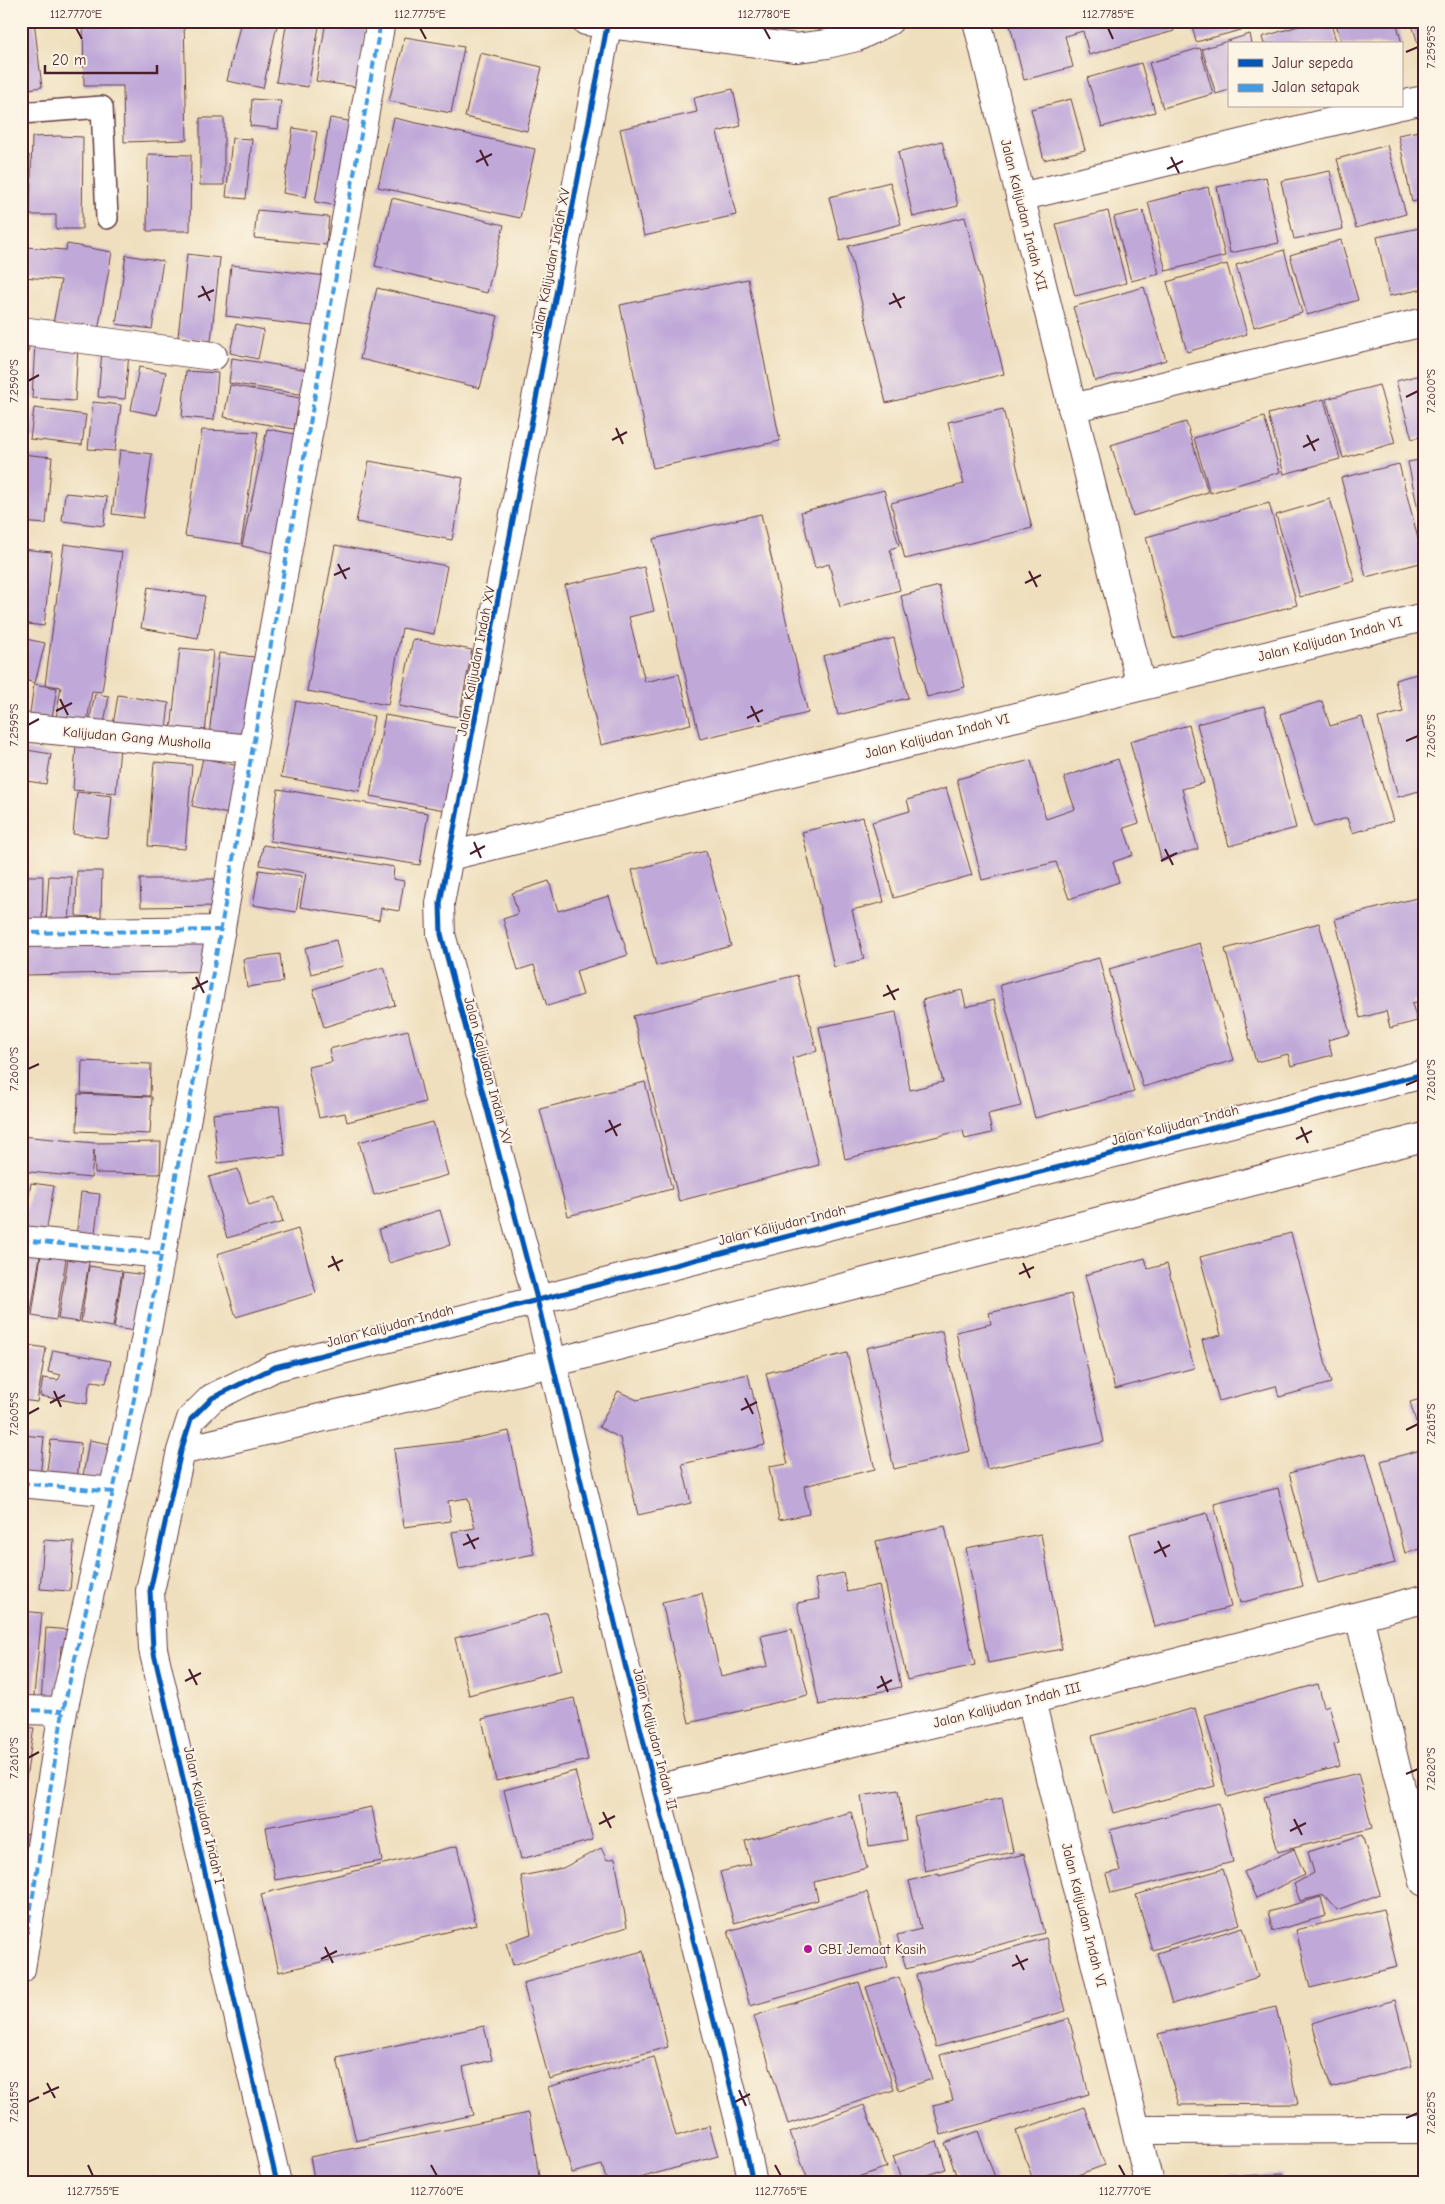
<svg xmlns="http://www.w3.org/2000/svg" width="1445" height="2204" font-family="'Comic Neue',sans-serif">
  <style>
    .building { fill: #c0a9d9 }
    .lines { fill: none; stroke-linecap: round; stroke-linejoin: round }
    .service-casing { stroke: #633c41; stroke-width: 24 }
    .minor-casing { stroke: #633c41; stroke-width: 30 }
    .service { stroke: #fff; stroke-width: 21 }
    .minor { stroke: #fff; stroke-width: 28 }
    .quiet { stroke: #409be1; stroke-width: 4; stroke-dasharray: 8 4; stroke-linecap: butt }
    .cycleway-casing { stroke: #fcf5e5; stroke-width: 8 }
    .cycleway { stroke: #0057b8; stroke-width: 5 }
    .ticks { fill: none; stroke: #4a1f2b; stroke-width: 2 }
    .poi-dot { fill: #b5179e; stroke: #fcf5e5; stroke-width: 2 }
    .labels { text-anchor: middle; dominant-baseline: central; stroke-width: 4; stroke-linejoin: round; paint-order: stroke }
    .street-label { font-size: 14px; fill: #4a1f2b; stroke: #fcf5e5 }
    .poi-label { font-size: 14px; fill: #4a1f2b; stroke: #fcf5e5; text-anchor: start }
    .neatline { fill: none; stroke: #4a1f2b; stroke-width: 2 }
    .ticks-label { font-size: 12px; text-anchor: middle; fill: #4a1f2b }
  </style>
  <rect width="100%" height="100%" fill="#fcf5e5"/>
  <filter id="ink" filterUnits="userSpaceOnUse"><feTurbulence type="fractalNoise" baseFrequency=".02" numOctaves="2"/><feDisplacementMap in="SourceGraphic" scale="10" xChannelSelector="R" yChannelSelector="G"/><feConvolveMatrix kernelMatrix="1 2 1 2 8 2 1 2 1" color-interpolation-filters="sRGB"/></filter>
  <filter id="wash" filterUnits="userSpaceOnUse"><feTurbulence type="fractalNoise" baseFrequency=".0096" numOctaves="4" result="noise"/><feDisplacementMap in="SourceGraphic" scale="20" xChannelSelector="R" yChannelSelector="G"/><feGaussianBlur stdDeviation="1.12" result="paint"/><feColorMatrix in="noise" values="0 0 0 0 0 0 0 0 0 0 0 0 0 0 0 0 0 1.4 0 .05"/><feComposite in="paint" operator="in"/></filter>
  <g filter="url(#wash)">
    <rect width="100%" height="100%" fill="#efdfbe"/>
    <g id="blocks">
      <path class="building" d="M21,21h13l8,66 -21,3z
        M241,21h37l-15,67 -36,-7z
        M287,21h33l-12,66 -32,-5z
        M326,21h41l-10,66 -41,-6z
        M1009,21h162l3,10 -85,24 -6,-24 -18,5 8,31 -49,13z
        M1191,21h71l1,3 -67,18z
        M1315,21h15l7,23h-73l-2,-7z
        M1335,21h61l6,23h-60z
        M1411,21h13v39h-1z
        M184,22l3,118 -63,2 -1,-56h-39l-1,-62z
        M1250,34l2,10h-23v46l-13,4 -14,-45z
        M405,37l59,10 -13,66 -62,-12z
        M1200,48l13,46 -50,14 -14,-45z
        M480,53l62,14 -15,64 -62,-14z
        M1141,63l14,49 -53,15 -15,-49z
        M733,89l8,37 -24,6 19,83 -92,21 -24,-107 77,-17 -3,-14z
        M252,99l29,2 -3,28 -28,-3z
        M1071,99l14,51 -41,10 -13,-51z
        M200,118h24v67h-24z
        M330,118l30,5 -15,84 -30,-5z
        M394,118l141,31 -15,69 -142,-31z
        M293,128l24,4 -11,65 -23,-4z
        M1424,130v69l-12,3 -14,-67z
        M58,136l25,1 -1,92h-26v-14h-26l2,-78z
        M232,138l20,1 -6,60 -20,-2z
        M942,141l16,65 -45,11 -15,-65z
        M1387,145l19,69 -50,14 -19,-69z
        M148,154l43,1 -1,76h-43z
        M21,155h8l-1,65h-7z
        M1330,171l13,58 -49,10 -13,-58z
        M1266,177l13,66 -49,10 -13,-66z
        M890,182l11,42 -61,16 -11,-43z
        M1208,187l17,69 -59,15 -18,-69z
        M392,198l112,27 -17,68 -112,-27z
        M257,210l72,7 -3,28 -72,-7z
        M1143,210l16,64 -28,7 -17,-64z
        M1108,211l18,72 -51,13 -19,-72z
        M965,217l39,157 -118,29 -38,-157z
        M1424,227v62l-35,7 -12,-59z
        M1341,240l17,60 -51,15 -17,-60z
        M67,244l45,8 -14,79 -45,-7 8,-44 -38,-3 2,-30 41,3z
        M1284,250l18,63 -48,14 -18,-62z
        M187,254l33,4 -9,83 -33,-4z
        M126,255l37,6 -11,68 -36,-5z
        M1227,264l20,70 -60,18 -20,-70z
        M231,265l104,12 -6,51 -103,-12z
        M748,279l32,162 -127,27 -33,-163z
        M1144,287l22,73 -71,21 -22,-74z
        M377,288l121,28 -18,72 -120,-29z
        M236,324l28,6 -6,29 -28,-6z
        M21,337l10,2 -9,40h-1z
        M35,342l43,3 -3,56 -43,-3z
        M102,351l27,2 -4,46 -27,-2z
        M232,358l83,13 -3,25 -83,-13z
        M139,367l27,5 -9,43 -26,-5z
        M186,371l32,2 -4,47 -32,-3z
        M1424,374v62l-12,3 -16,-58z
        M230,385l70,13 -6,31 -70,-12z
        M1379,385l16,58 -52,15 -17,-59z
        M1324,399l16,60 -56,15 -16,-60z
        M93,402l28,3 -6,46 -27,-2z
        M34,408l52,7 -4,30 -52,-6z
        M1003,409l29,119 -127,31 -14,-56 73,-19 -16,-62z
        M1264,417l16,55 -70,21 -16,-55z
        M1186,422l22,70 -75,24 -22,-71z
        M267,429l40,7 -24,119 -41,-9z
        M202,430l56,2 -17,112 -56,-8z
        M120,450l32,4 -9,64 -31,-4z
        M21,454l31,3 -6,67 -25,-2z
        M1424,459v75h-1l-15,-72z
        M369,461l94,17 -11,62 -96,-18z
        M1399,464l25,98 -58,15 -25,-99z
        M884,490l15,56 -9,3 10,41 -60,17 -11,-43 -14,4 -14,-56z
        M65,493l42,4 -3,29 -42,-5z
        M1330,499l25,82 -55,16 -24,-82z
        M1269,503l28,102 -124,33 -27,-101z
        M761,514l47,199 -108,26 -47,-200z
        M64,544l58,8 -20,140 -10,-1 -6,38 -31,-5 6,-37 -16,-2z
        M335,545l112,21 -13,68 -32,-6 -14,77 -81,-14z
        M21,549l31,3 -8,74 -23,-3z
        M644,567l10,44 -25,6 16,65 34,-8 12,50 -90,21 -36,-160z
        M939,586l26,101 -38,10 -26,-101z
        M148,587l57,9 -7,42 -57,-10z
        M21,638l24,5 -10,40 -14,-4z
        M894,638l14,60 -70,17 -15,-59z
        M413,639l59,11 -13,67 -60,-11z
        M180,648l33,3 -8,83 -34,-3z
        M219,653l44,5 -10,83 -44,-6z
        M1424,672v135h-1l-4,-16 -21,6 -20,-79 25,-6 -8,-32z
        M34,684l23,4 -6,36 -22,-4z
        M95,694l14,2 -6,33 -15,-2z
        M118,695l51,8 -4,36 -53,-8z
        M296,701l78,15 -14,75 -79,-14z
        M1322,701l8,25 32,-9 31,104 -41,12 -5,-15 -33,9 -34,-113z
        M1264,706l32,122 -67,18 -32,-122z
        M385,715l75,14 -16,81 -74,-14z
        M1189,725l15,58 -22,6 16,60 -37,10 -31,-118z
        M76,744l44,3 -4,46 -43,-3z
        M21,749l30,5 -5,30 -25,-4z
        M203,758l44,10 -10,48 -45,-10z
        M1118,759l21,64 -15,5 9,27 -20,7 6,20 -50,17 -13,-37 -74,18 -25,-101 74,-19 15,59 29,-10 -11,-32z
        M154,762l38,3 -7,84 -37,-3z
        M21,785l6,1 -3,31h-3z
        M946,788l26,87 -78,23 -22,-76 38,-11 -3,-11z
        M278,789l150,24 -8,52 -150,-24z
        M77,792l35,4 -4,42 -35,-4z
        M863,817l21,85 -32,8 12,49 -30,8 -32,-135z
        M263,845l131,22 -1,12 11,2 -5,30 -18,-3 -2,12 -79,-13 6,-34 -46,-8z
        M706,851l25,95 -75,20 -24,-96z
        M259,870l43,6 -6,36 -43,-7z
        M77,871h25l-1,46 -25,-1z
        M21,876h22l-1,51 -21,-1z
        M49,876l23,1 -3,47 -23,-2z
        M140,879h77v27l-76,1z
        M549,881l9,30 51,-15 19,59 -52,16 7,24 -36,11 -13,-41 -16,5 -15,-51 15,-5 -6,-21z
        M1424,896v104l-12,3 5,18 -27,7 -4,-17 -26,7 -25,-99z
        M1319,923l31,111 -22,6 4,15 -41,11 -3,-12 -32,8 -31,-113z
        M212,937l1,34 -188,4 -1,-34z
        M336,940l6,26 -31,8 -6,-26z
        M1200,943l34,117 -91,27 -34,-118z
        M280,954l3,28 -36,5 -4,-28z
        M1099,958l35,134 -99,26 -35,-133z
        M384,967l11,38 -71,22 -11,-38z
        M797,975l20,76 -25,7 27,107 -140,36 -46,-185z
        M962,990l4,17 28,-7 27,106 -33,8 4,19 -27,6 -2,-9 -118,29 -26,-132 77,-15 14,78 33,-8 -21,-82z
        M408,1030l17,72 -78,20 -2,-9 -26,5 -11,-51 24,-5 -3,-13z
        M82,1061l69,3 -1,32 -69,-3z
        M645,1082l27,107 -104,27 -28,-107z
        M78,1094l74,3 -2,37 -73,-3z
        M279,1106l6,49 -67,8 -5,-49z
        M433,1122l15,53 -74,20 -15,-53z
        M21,1136l74,7 66,-1 -1,32 -65,-1 -1,-23 -3,28 -70,-7z
        M238,1169l11,36 26,-8 8,25 -56,16 -18,-61z
        M31,1183l23,3 -9,53 -23,-3z
        M81,1192l19,2 -6,46 -18,-2z
        M440,1210l10,35 -61,18 -10,-34z
        M298,1229l18,64 -80,24 -19,-63z
        M1291,1233l40,150 -52,14 -3,-11 -57,15 -17,-61 19,-5 -21,-78z
        M21,1253l19,3 -10,62 -9,-1z
        M41,1255l25,4 -10,61 -24,-4z
        M1145,1258l3,11 19,-5 27,104 -79,21 -30,-114z
        M68,1259l21,3 -10,60 -21,-3z
        M89,1266l33,5 -9,56 -32,-5z
        M123,1272l30,4 -9,56 -30,-4z
        M1071,1294l33,148 -117,27 -31,-137 35,-8 -2,-11z
        M942,1331l28,120 -76,18 -28,-121z
        M21,1344l25,4 -9,54 -16,-2z
        M53,1350l58,11 -5,22 -14,-2 -3,4 -2,19 -47,-8 3,-18 15,2 3,-5 -13,-3z
        M847,1353l28,116 -71,17 5,28 -30,6 -10,-53 19,-3 -22,-91z
        M748,1374l17,71 -83,19 9,39 -53,12 -18,-77 -21,-11 19,-36 19,9z
        M1424,1398v22l-8,2 -6,-20z
        M509,1431l25,123 -75,15 -7,-37 23,-4 -7,-30 -20,3 3,20 -47,6 -10,-78 68,-8z
        M21,1435l23,2 -4,41 -19,-2z
        M51,1440l30,3 -4,37 -31,-3z
        M89,1440l22,4 -6,36 -22,-4z
        M1424,1449v99l-19,5 -24,-92z
        M1366,1453l29,110 -77,20 -29,-110z
        M1278,1488l25,98 -63,17 -26,-99z
        M1207,1513l24,94 -76,20 -25,-93z
        M945,1526l30,139 -68,15 -31,-139z
        M1041,1534l21,115 -74,14 -22,-115z
        M44,1540l30,2 -4,49 -30,-2z
        M843,1573l4,19 32,-7 22,102 -82,18 -22,-102 22,-4 -4,-20z
        M702,1593l19,84 47,-11 -7,-30 31,-7 16,66 -119,28 -27,-121z
        M21,1611l21,2 -9,92 -12,-1z
        M547,1613l15,57 -93,25 -14,-57z
        M46,1628l25,2v17l-10,-1 -5,57h-15z
        M1318,1684l6,23 5,-2 10,38 -5,2 6,21 -113,31 -22,-82z
        M574,1698l14,62 -92,21 -14,-62z
        M1195,1708l20,78 -102,27 -21,-77z
        M21,1727l13,1 -12,75h-1z
        M575,1771l18,69 -72,19 -17,-69z
        M1358,1773l14,55 -94,24 -14,-55z
        M898,1790l8,50 -37,6 -8,-50z
        M1002,1798l11,54 -88,19 -11,-54z
        M1219,1803l14,59 -122,31 -5,-19 14,-3 -10,-41z
        M372,1807l10,54 -107,19 -9,-53z
        M851,1812l16,56 -53,14 4,18 -84,23 -14,-51 31,-8 -6,-23z
        M21,1833l10,1 -10,84z
        M1362,1835l18,59 -43,16 -13,-15 -24,6 -6,-17 20,-11 -6,-21z
        M457,1846l19,79 -197,47 -18,-78z
        M601,1848l6,12 8,-2 12,69 -114,38 -7,-22 25,-9 -10,-58 42,-8z
        M1294,1849l11,26 -49,23 -12,-26z
        M1024,1854l20,79 -138,36 -9,-34 24,-6 -12,-48 30,-8v3z
        M1223,1869l17,55 -88,26 -16,-55z
        M867,1892l21,75 -138,39 -22,-75z
        M1321,1897l5,19 -53,15 -5,-19z
        M1383,1909l14,58 -87,21 -14,-58z
        M1243,1927l15,50 -86,27 -15,-51z
        M1046,1938l20,73 -130,36 -20,-72z
        M643,1951l25,96 -119,32 -26,-96z
        M899,1977l33,102 -33,11 -33,-103z
        M859,1982l35,108 -106,34 -34,-108z
        M1395,2000l17,66 -81,22 -19,-65z
        M1276,2007l22,97 -119,1 -21,-71z
        M1069,2019l20,75 -148,41 -8,-30 20,-5 -13,-45z
        M484,2026l8,34 -29,7 10,48 -117,26 -19,-83z
        M654,2057l22,79 33,-10 9,30 -96,27h-15l-5,-18 -30,8 -24,-86z
        M864,2105l23,62 -46,16h-32l-19,-51z
        M1084,2107l21,58 -50,18h-21l-18,-52z
        M529,2113l11,70h-194v-3l-31,3 -5,-26z
        M978,2131l19,52h-38l-14,-40z
        M937,2141l9,28 -44,14 -9,-27z
        M1283,2174v9h-59v-6z"/>
    </g>
  </g>
  <g filter="url(#ink)">
    <use href="#blocks" fill-opacity="0" stroke="#633c41" stroke-width="1"/>
    <g class="lines">
      <g class="service-casing">
        <path id="service" d="M21,113l81,-6 5,111"/>
      </g>
      <g class="minor-casing">
        <path id="minor" d="M586,21l210,27 31,-4 30,-7 32,-16
          M608,21l-168,882 1,31 96,365 118,490 87,343 11,51
          M977,21l164,665
          M1401,105l23,-5
          M1020,197l377,-91
          M21,331l192,25
          M1072,408l352,-86
          M21,727l231,22
          M450,856l974,-239
          M21,933l200,-3
          M21,1240l141,14
          M181,1451l371,-88 872,-226
          M21,1483l92,9
          M1359,1616l65,266
          M1031,1700l118,483
          M21,1710l42,1
          M655,1789l376,-89 393,-101
          M21,1969l42,-258 71,-312 62,-330 185,-1048
          M1136,2130l288,-1
          M277,2183l-124,-534 -3,-58 31,-140 10,-32 21,-21 63,-31 1149,-293"/>
      </g>
      <use href="#service" class="service"/>
      <use href="#minor" class="minor"/>
      <path class="quiet" d="M21,933l200,-3
        M21,1240l141,14
        M21,1483l92,9
        M21,1710l42,1
        M21,1969l42,-258 71,-312 62,-330 185,-1048"/>
      <g class="cycleway-casing">
        <path id="cycleway" d="M608,21l-168,882 1,31 96,365 118,490 87,343 11,51
          M277,2183l-124,-534 -3,-58 31,-140 10,-32 21,-21 63,-31 1149,-293"/>
      </g>
      <use href="#cycleway" class="cycleway"/>
    </g>
  </g>
  <path class="ticks" d="M76,28l6,11M420,28l6,11M764,28l6,11M1108,28l5,11M1406,52l12,-5M480,150l8,16M1171,157l8,16M476,162l16,-8M1167,169l16,-8M202,286l8,15M893,293l8,15M198,297l16,-7M889,304l16,-7M28,381l11,-6M1406,397l12,-6M616,428l7,16M1307,435l8,16M612,440l15,-8M1303,447l16,-8M338,564l8,15M1029,571l8,16M334,575l16,-7M1025,583l16,-8M60,699l8,16M751,706l8,16M56,711l16,-8M747,718l16,-8M28,725l11,-6M1406,741l12,-5M474,842l7,16M1165,849l8,16M470,854l15,-8M1161,861l16,-8M196,977l8,16M887,985l8,15M192,989l16,-8M883,996l16,-7M28,1069l11,-5M1406,1085l12,-5M609,1120l8,16M1301,1127l7,16M605,1132l16,-8M1296,1139l16,-8M332,1256l7,15M1023,1263l7,15M328,1267l15,-7M1019,1274l15,-7M54,1391l7,16M745,1398l8,16M50,1403l15,-8M741,1410l16,-8M28,1414l11,-6M1406,1430l12,-6M467,1534l8,15M1158,1541l8,16M463,1545l16,-7M1154,1553l16,-8M189,1669l8,16M881,1676l7,16M185,1681l16,-8M877,1688l15,-8M28,1758l11,-6M1406,1774l12,-5M603,1812l8,16M1294,1819l8,16M599,1824l16,-8M1290,1831l16,-8M325,1947l8,16M1016,1955l8,15M321,1959l16,-8M1012,1966l16,-7M47,2083l8,15M739,2090l7,16M43,2094l16,-7M28,2102l11,-5M735,2102l15,-8M1406,2118l12,-5M88,2165l5,11M431,2165l6,11M775,2165l6,11M1119,2165l6,11"/>
  <circle class="poi-dot" cx="808" cy="1949" r="5"/>
  <g class="labels">
    <g class="street-label">
      <text transform="translate(1024 215) rotate(76)">Jalan Kalijudan Indah XII</text>
      <text transform="translate(551 263) rotate(-79)">Jalan Kalijudan Indah XV</text>
      <text transform="translate(1330 639) rotate(-14)">Jalan Kalijudan Indah VI</text>
      <text transform="translate(476 661) rotate(-79)">Jalan Kalijudan Indah XV</text>
      <text transform="translate(937 736) rotate(-14)">Jalan Kalijudan Indah VI</text>
      <text transform="translate(137 738) rotate(5)">Kalijudan Gang Musholla</text>
      <text transform="translate(488 1071) rotate(75)">Jalan Kalijudan Indah XV</text>
      <text transform="translate(1175 1125) rotate(-14)">Jalan Kalijudan Indah</text>
      <text transform="translate(782 1225) rotate(-14)">Jalan Kalijudan Indah</text>
      <text transform="translate(390 1326) rotate(-15)">Jalan Kalijudan Indah</text>
      <text transform="translate(1007 1705) rotate(-14)">Jalan Kalijudan Indah III</text>
      <text transform="translate(655 1739) rotate(76)">Jalan Kalijudan Indah II</text>
      <text transform="translate(204 1815) rotate(77)">Jalan Kalijudan Indah I</text>
      <text transform="translate(1084 1915) rotate(76)">Jalan Kalijudan Indah VI</text>
    </g>
    <g class="poi-label">
      <text x="818" y="1949">GBI Jemaat Kasih</text>
    </g>
  </g>
  <rect width="1445" height="2204" fill="none" stroke="#fcf5e5" stroke-width="55"/>
  <rect x="1228" y="42" width="175" height="65" fill="#fcf5e5" stroke="#b59f9b"/>
  <rect x="1238" y="59" width="25" height="8" fill="#0057b8" stroke="#b59f9b"/>
  <text x="1272" y="68" font-size="15" fill="#4a1f2b">Jalur sepeda</text>
  <rect x="1238" y="84" width="25" height="8" fill="#409be1" stroke="#b59f9b"/>
  <text x="1272" y="92" font-size="15" fill="#4a1f2b">Jalan setapak</text>
  <path d="M45 65v8h112v-8" fill="none" stroke="#4a1f2b" stroke-width="2.5"/>
  <text x="52" y="65" font-size="15" fill="#4a1f2b" stroke="#fcf5e5" stroke-width="4" paint-order="stroke">20 m</text>
  <rect x="28" y="28" width="1390" height="2148" class="neatline"/>
  <g class="ticks-label">
    <text x="76" y="18">112.7770°E</text>
    <text x="420" y="18">112.7775°E</text>
    <text x="764" y="18">112.7780°E</text>
    <text x="1108" y="18">112.7785°E</text>
    <text transform="translate(1431 47) rotate(-90)" y="4">7.2595°S</text>
    <text transform="translate(14 381) rotate(-90)" y="4">7.2590°S</text>
    <text transform="translate(1431 391) rotate(-90)" y="4">7.2600°S</text>
    <text transform="translate(14 725) rotate(-90)" y="4">7.2595°S</text>
    <text transform="translate(1431 736) rotate(-90)" y="4">7.2605°S</text>
    <text transform="translate(14 1069) rotate(-90)" y="4">7.2600°S</text>
    <text transform="translate(1431 1080) rotate(-90)" y="4">7.2610°S</text>
    <text transform="translate(14 1414) rotate(-90)" y="4">7.2605°S</text>
    <text transform="translate(1431 1424) rotate(-90)" y="4">7.2615°S</text>
    <text transform="translate(14 1758) rotate(-90)" y="4">7.2610°S</text>
    <text transform="translate(1431 1769) rotate(-90)" y="4">7.2620°S</text>
    <text transform="translate(14 2102) rotate(-90)" y="4">7.2615°S</text>
    <text transform="translate(1431 2113) rotate(-90)" y="4">7.2625°S</text>
    <text x="93" y="2195">112.7755°E</text>
    <text x="437" y="2195">112.7760°E</text>
    <text x="781" y="2195">112.7765°E</text>
    <text x="1125" y="2195">112.7770°E</text>
  </g>
</svg>
